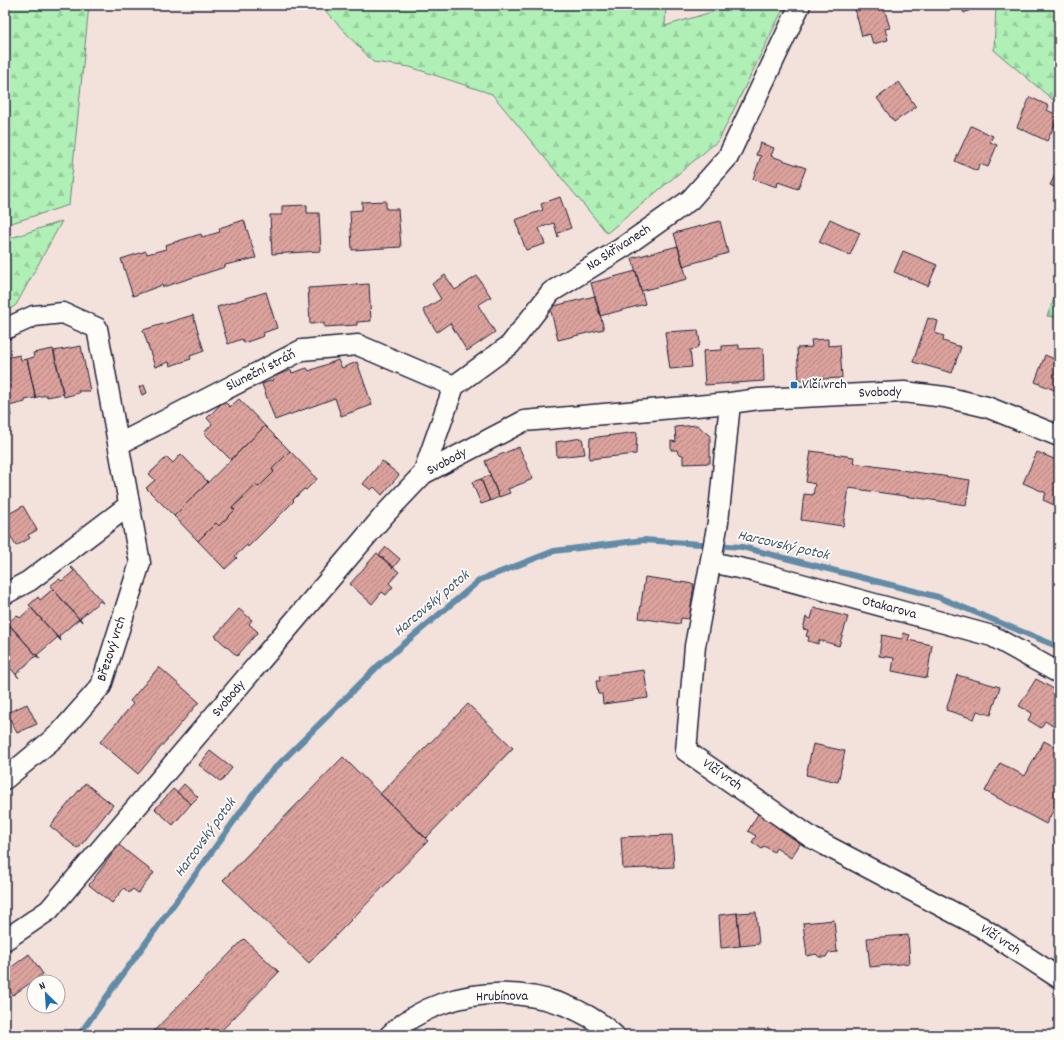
<svg xmlns="http://www.w3.org/2000/svg" width="1064" height="1040" font-family="Dekko,sans-serif">
  <style>
    .forest { fill: url(#forest-firs); stroke: #698878 }
    .lines { fill: none; stroke-linecap: round; stroke-linejoin: round }
    .stream { stroke: #628ba7; stroke-width: 6 }
    .building { fill: url(#building-hatch); stroke: #22223b }
    .street-casing { stroke: #22223b; stroke-width: 23 }
    .street { stroke: #fdfcf7; stroke-width: 20 }
    .poi-dot { fill: #1f6fb2; stroke: #fdfcf7; stroke-width: 1.5 }
    .labels { text-anchor: middle; dominant-baseline: central; stroke-width: 3.5; stroke-linejoin: round; paint-order: stroke }
    .street-label { font-size: 14px; fill: #22223b; stroke: #fdfcf7 }
    .poi-label { font-size: 14px; fill: #22223b; stroke: #fdfcf7; text-anchor: start }
    .water-label { font-size: 15px; font-style: italic; fill: #425771; stroke: #fdfcf7 }
  </style>
  <defs>
    <pattern id="forest-firs" width="22" height="20" patternUnits="userSpaceOnUse"><rect width="22" height="20" fill="#b0efb6"/><path d="M5 1l3.5 6h-7zM16 11l3.5 6h-7z" fill="#97cd9d"/></pattern>
    <pattern id="building-hatch" width="6" height="6" patternUnits="userSpaceOnUse"><rect width="6" height="6" fill="#dca29d"/><path d="M-1 1l2-2M0 6l6-6M5 7l2-2" fill="none" stroke="#b28481"/></pattern>
  </defs>
  <rect width="100%" height="100%" fill="#f3e1dc"/>
  <filter id="ink" filterUnits="userSpaceOnUse"><feTurbulence type="fractalNoise" baseFrequency=".025" numOctaves="2"/><feDisplacementMap in="SourceGraphic" scale="8" xChannelSelector="R" yChannelSelector="G"/><feConvolveMatrix kernelMatrix="1 2 1 2 8 2 1 2 1" color-interpolation-filters="sRGB"/></filter>
  <g filter="url(#ink)">
    <path class="forest" d="M5,5h84l-20,200 -64,20z
      M320,5h346l-1,21 70,-21h50l-66,135 -112,93 -115,-139 -82,-27 -37,-5z
      M996,5h63v100l-65,-55z
      M62,221l-46,84 -11,7v-72z
      M1059,287v31l-12,-2z
      M532,1030l8,5h-78l6,-3z"/>
    <g class="lines">
      <path class="stream" d="M79,1035l187,-258 114,-113 100,-84 74,-29 90,-11 98,7 196,50 121,50"/>
    </g>
    <path class="building" d="M858,5h25l7,23 -5,1 3,11 -15,4 -3,-10 -8,2 -8,-30z
      M960,5h20l-16,8z
      M899,82l17,25 -22,15 -17,-24z
      M1030,97l19,9 -2,4 12,6 -12,25 -30,-14z
      M971,126l22,10 -3,6 7,3 -9,22 -8,-3 -3,7 -22,-10z
      M760,143l14,5 -3,8 35,12 -8,21 -20,-7 -1,5 -24,-8 8,-23 -5,-1z
      M1059,167v22l-9,-4z
      M560,197l11,31 -13,5v4l-4,-14 -15,5 6,16 -19,6 -11,-30 28,-10 -2,-6z
      M386,201v8h12l3,38 -49,3 -2,-39 12,-1v-8z
      M307,205v8h12l2,38 -49,3 -2,-39h12v-9z
      M830,219l30,14 -10,22 -31,-13z
      M244,220l12,38 -31,7v2l-62,20 -1,-2 -29,11 -12,-37 25,-8 1,3 19,-5 -1,-4 36,-11 1,3 18,-5 -1,-4z
      M720,221l8,32 -45,13 -9,-33z
      M678,246l9,33 -46,12 -9,-33z
      M903,251l34,14 -9,21 -34,-14z
      M636,271l9,33 -45,12 -9,-33z
      M445,275l10,15 22,-14 14,21 -13,8 17,27 -28,19 -17,-28 -13,9 -14,-22 18,-11 -9,-15z
      M369,284l2,37 -14,1v3l-33,2v-4l-14,1 -2,-36z
      M266,292l11,36 -14,5 1,3 -20,7 -2,-4 -14,5 -11,-37z
      M595,296l9,33 -46,11 -8,-33z
      M193,315l11,36 -14,5 1,3 -21,7 -1,-4 -14,5 -12,-37z
      M928,318l10,3 -3,12 9,3 -1,5 18,6 -9,26 -39,-11z
      M698,330l2,13 -4,6 -6,1 2,17 -22,2 -5,-37z
      M828,339v7l12,-1 2,33 -43,2 -2,-32 15,-1 -1,-7z
      M739,345v4l24,-1 1,33 -59,4 -2,-34 19,-1v-4z
      M81,346l9,45h-12l1,2 -15,4 -10,-46z
      M53,349l10,45 -16,3v-2l-10,2 -1,2 -9,-40 7,-2 -1,-4z
      M20,355l1,5 6,-1 9,40 -2,-1 -9,2v2l-16,4 -4,-20v-28z
      M1045,355l14,6v31l-24,-10z
      M338,360l4,8 15,-6 15,43 -31,11 -6,-18 -60,22 -13,-36 11,-4 -1,-3 19,-7 1,3 15,-5 2,3z
      M144,385l3,8 -5,2 -3,-8z
      M5,386l6,30h-6z
      M239,399l26,27 -34,34 -27,-27 8,-9 -5,-6 17,-17 6,6z
      M697,425l13,11v27l-27,1v-9l-5,-1 -1,-4h-6v-9l5,1 -1,-15z
      M265,426l25,25 -18,18 2,3 -15,15 -3,-2 -24,23 3,2 -16,16 -3,-3 -18,18 -24,-25z
      M637,432l-1,22 -47,5 1,-21z
      M582,438l3,16 -28,3 -1,-15z
      M519,447l14,32 -25,10 2,4 -11,4 -14,-36z
      M290,451l27,28 -11,11 -2,-1 -11,11 1,1 -46,46 -1,-2 -12,11 2,2 -12,11 -27,-28 18,-18 3,3 16,-16 -3,-2 24,-23 3,2 15,-15 -2,-3z
      M811,451l43,6 -1,6 117,17 -4,25 -117,-17 -6,38 -42,-6 3,-26 9,1 2,-11 -9,-2z
      M1037,452l22,9v38l-2,-1 -3,7 -11,-5 3,-7 -23,-10z
      M181,454l27,28 -34,34 -28,-28 9,-8 -6,-6 18,-17 6,6z
      M382,461l17,14 -17,20 -8,-8 -3,3 -8,-6z
      M490,475l9,22 -9,4 -9,-22z
      M481,479l9,22 -9,3 -9,-22z
      M23,506l14,24 -9,5 2,3 -14,8 -11,-19v-11z
      M386,547l14,12 -7,9 -14,-13z
      M377,553l22,19 -10,11 4,4 -7,8 -4,-3 -10,12 -22,-20z
      M72,567l32,37 -4,-3 -20,17 2,4 -32,-36 9,-7 3,2 12,-10 -3,-3z
      M645,577l49,7 -5,35 -8,-1 -1,6 -41,-6z
      M53,589l29,33 -3,-3 -20,17 2,5 -32,-36 9,-8 2,3z
      M31,608l30,33 -3,-4 -21,18 3,4 -32,-36 9,-8 3,3z
      M814,608l34,9 -9,29 -20,-6 -1,4 -10,-3 1,-4 -3,-1 2,-6 -5,-1 3,-12 5,2z
      M239,609l13,11 -3,4 9,8 -21,24 -22,-20z
      M10,626l30,33 -4,-3 -20,18 3,4 -14,-16v-31z
      M903,633l7,2 -2,5 24,5 -5,33 -35,-7 2,-13 -15,-2 3,-21 20,4z
      M159,667l40,35 -61,72 -38,-32 33,-38 -3,-3z
      M644,670l4,28 -45,6 -1,-10h-4l-2,-13h4l-1,-5z
      M957,675l43,12 -9,28 -14,-4 -3,8 -28,-9z
      M1036,679l23,13v38l-14,-9 -4,7 -13,-8 4,-7 -13,-7z
      M27,704l10,20 -20,9 -10,-20z
      M468,704l45,44 -87,90 -46,-44z
      M1044,741l15,8v51l-13,24 -61,-33 15,-28 25,13z
      M813,744l32,7 -7,31 -32,-7z
      M210,751l22,17 -11,14 -22,-17z
      M343,757l85,84 -119,122 -86,-83z
      M85,783l28,22 -35,44 -28,-23z
      M184,784l14,13 -7,7 -14,-12z
      M173,789l18,15 -18,21 -18,-16z
      M758,814l44,27 -11,17 -15,-10 -2,4 -10,-6 -2,3 -10,-7 4,-6 -8,-5z
      M672,835l2,32 -51,2 -2,-32z
      M119,845l35,28 -16,20 -5,-4 -4,4 -5,-5 -12,15 -23,-18z
      M756,912l3,32 -19,2 -3,-33z
      M737,913l3,33 -19,2 -2,-33z
      M834,920l3,32 -9,1 -2,4h-7l-3,-3 -9,2 -4,-33z
      M908,935l2,28 -40,4 -3,-29z
      M244,939l35,33 -62,63h-67z
      M29,954l14,20 -30,21 -8,-11v-12z
      M768,1028l13,7h-17z"/>
    <g class="lines">
      <g class="street-casing">
        <path id="street" d="M5,329l29,-13 29,-3 34,15 43,235 -39,123 -42,48 -54,45
          M730,403l-12,119 -23,124 -9,105 126,87 169,89 78,51
          M119,444l183,-94 56,-5 96,41
          M423,474l31,-88 56,-41 41,-53 71,-44 68,-48 38,-43 72,-152
          M711,562l46,10 235,64 67,37
          M5,594l24,-13 99,-75
          M5,940l44,-30 337,-397 37,-39 101,-53 206,-18 29,-4 145,-7 41,5 42,10 72,29
          M390,1035c58,-56 166,-54 224,0"/>
      </g>
      <use href="#street" class="street"/>
    </g>
  </g>
  <rect class="poi-dot" x="790" y="381" width="8" height="8" rx="2"/>
  <g class="labels">
    <g class="street-label">
      <text transform="translate(619 248) rotate(-33)">Na Skřivanech</text>
      <text transform="translate(261 371) rotate(-27)">Sluneční stráň</text>
      <text transform="translate(880 393) rotate(-2)">Svobody</text>
      <text transform="translate(447 462) rotate(-28)">Svobody</text>
      <text transform="translate(889 608) rotate(15)">Otakarova</text>
      <text transform="translate(112 649) rotate(-72)">Březový vrch</text>
      <text transform="translate(229 699) rotate(-50)">Svobody</text>
      <text transform="translate(722 775) rotate(35)">Vlčí vrch</text>
      <text transform="translate(1000 940) rotate(33)">Vlčí vrch</text>
      <text transform="translate(502 997) rotate(-1)">Hrubínova</text>
    </g>
    <g class="poi-label">
      <text x="802" y="385">Vlčí vrch</text>
    </g>
    <g class="water-label">
      <text transform="translate(783 546) rotate(13)">Harcovský potok</text>
      <text transform="translate(432 604) rotate(-40)">Harcovský potok</text>
      <text transform="translate(206 838) rotate(-54)">Harcovský potok</text>
    </g>
  </g>
  <rect width="1064" height="1040" fill="none" stroke="#fdfcf7" stroke-width="20"/>
  <rect x="10" y="10" width="1044" height="1020" fill="none" stroke="#22223b" stroke-width="1.5" filter="url(#ink)"/>
  <g transform="translate(46 994) rotate(335)"><circle r="19" fill="#fdfcf7" stroke="#a5a5ac"/>
  <path d="M0-3L7 15L0 10L-7 15Z" fill="#1f6fb2"/>
  <text y="-6" font-size="11" font-weight="bold" text-anchor="middle" fill="#22223b">N</text>
  </g>
</svg>
